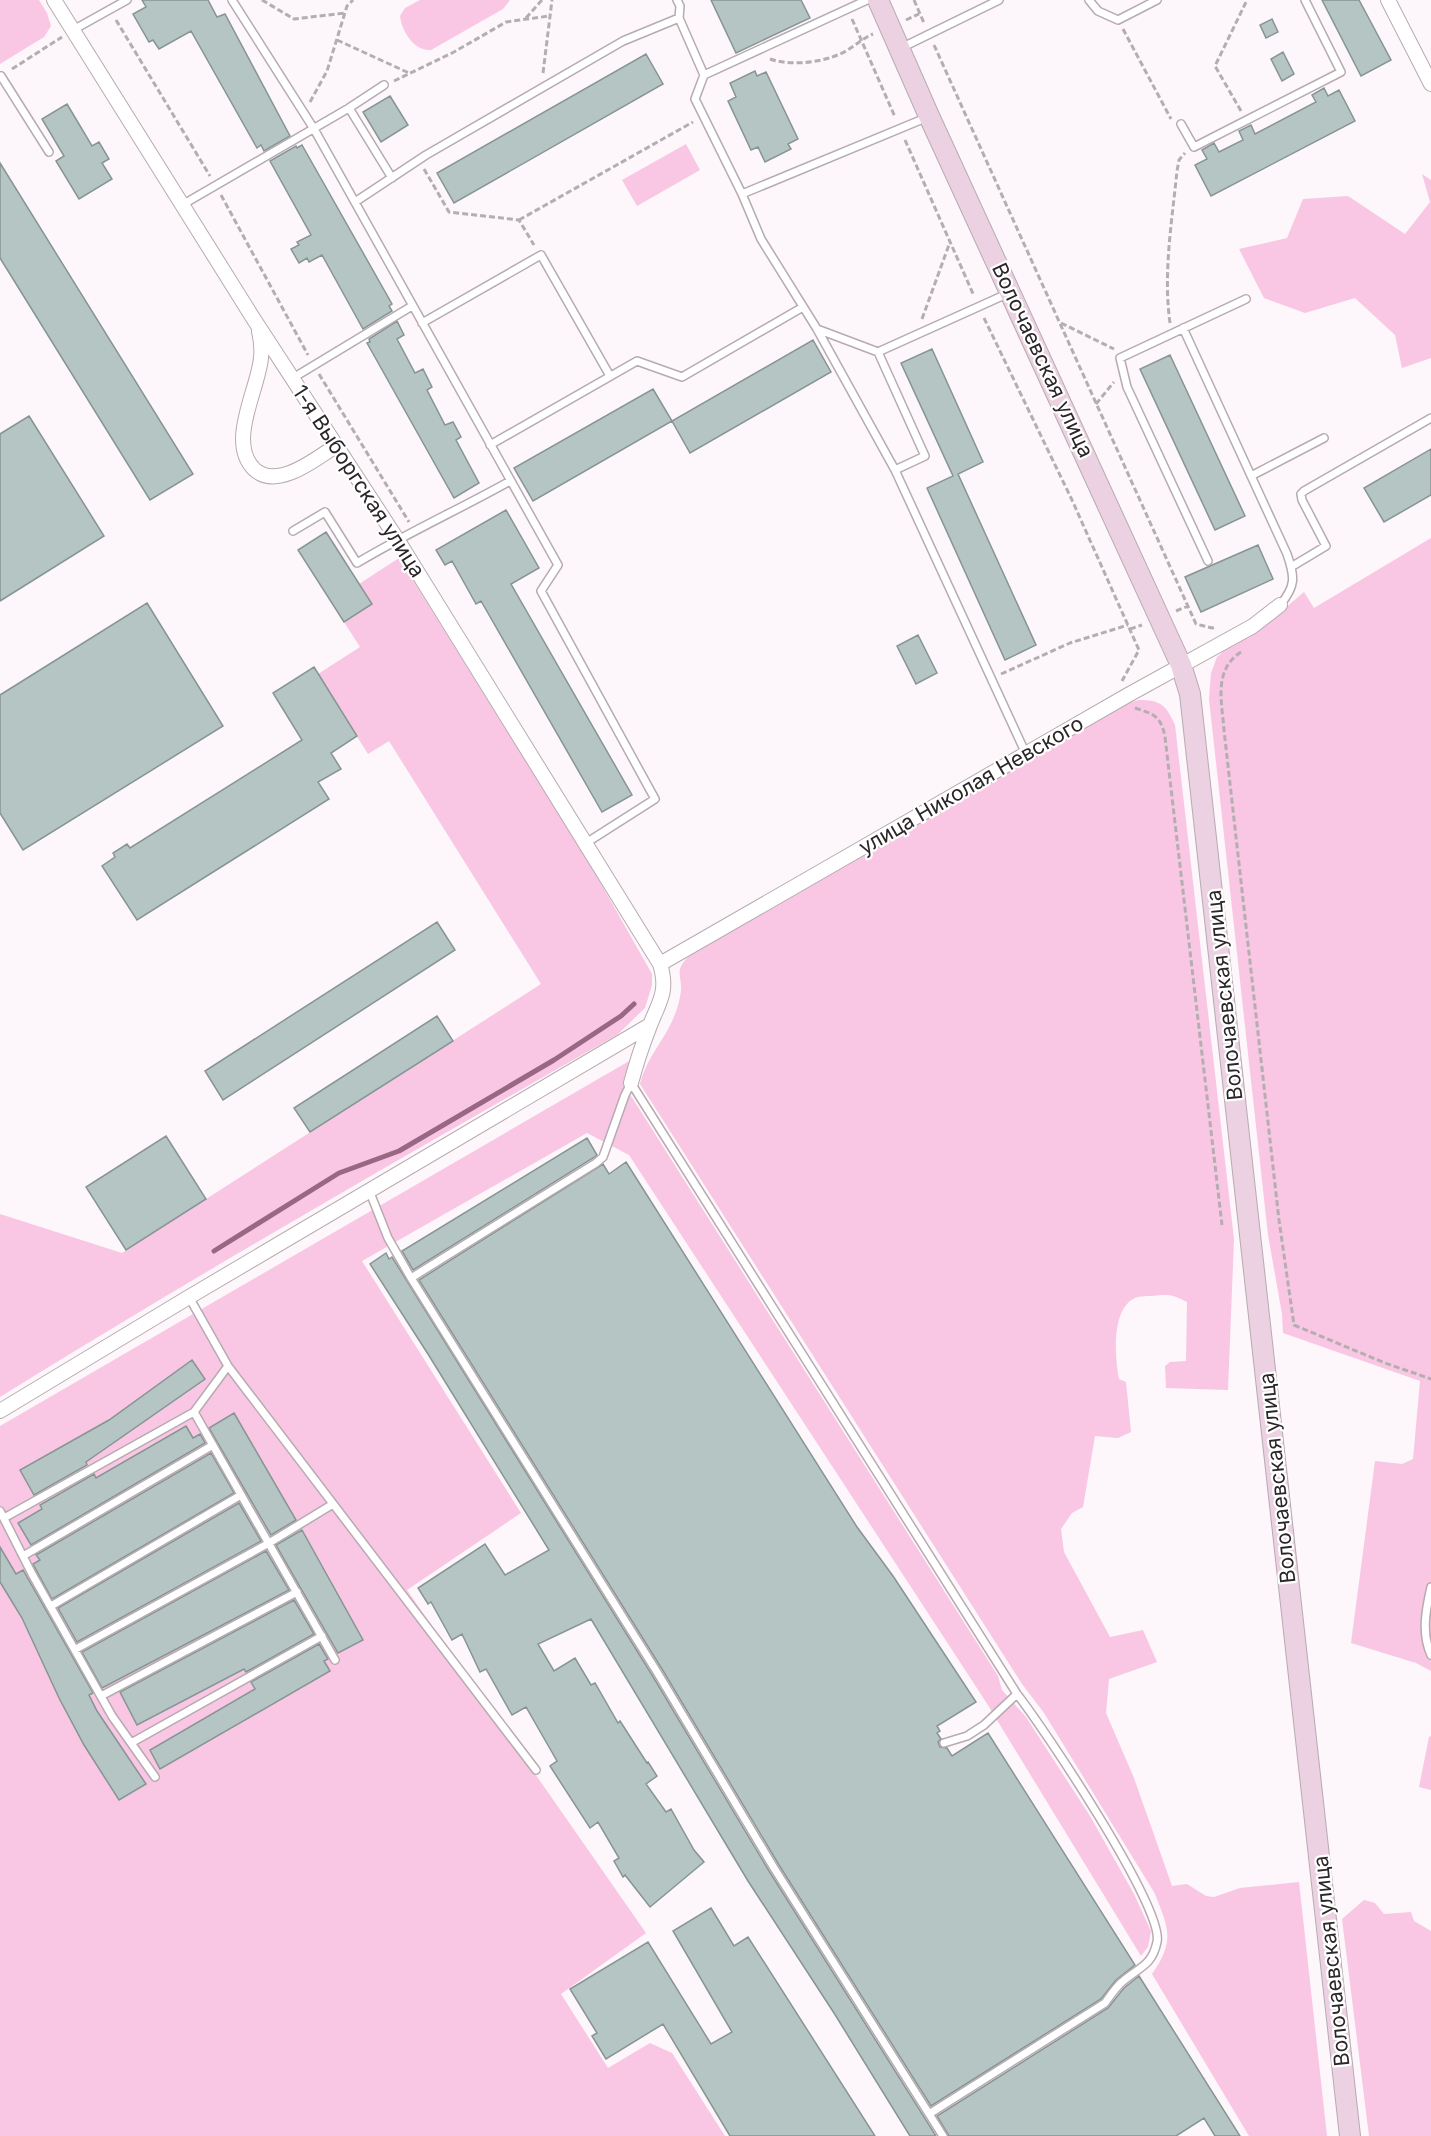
<svg xmlns="http://www.w3.org/2000/svg" width="1431" height="2136" font-family="Inter,sans-serif">
  <style>
    .green { fill: #f9c7e3 }
    .lines { fill: none; stroke-linecap: round; stroke-linejoin: round }
    .stream { stroke: #976783; stroke-width: 5 }
    .building { fill: #b5c5c4; stroke: #869594; stroke-width: 1.5 }
    .lane-casing { stroke: #b7abb1; stroke-width: 10 }
    .street-casing { stroke: #b7abb1; stroke-width: 16 }
    .secondary-casing { stroke: #b7abb1; stroke-width: 22 }
    .path { stroke: #b4aeb1; stroke-width: 3; stroke-dasharray: 6 3; stroke-linecap: butt }
    .lane { stroke: #fff; stroke-width: 7 }
    .street { stroke: #fff; stroke-width: 14 }
    .secondary { stroke: #ebd1e1; stroke-width: 20 }
    .labels { text-anchor: middle; dominant-baseline: central; stroke-width: 4.5; stroke-linejoin: round; paint-order: stroke }
    .street-label { font-size: 21px; fill: #2b2729; stroke: #fff }
  </style>
  <rect width="100%" height="100%" fill="#fdf6fa"/>
  <path class="green" d="M0,0h39l8,13 4,13 -7,11 -44,27z
    M420,0h90l-7,9 -72,41c-17,1 -29,-18 -31,-34l5,-8z
    M686,144l14,26 -63,36 -15,-26z
    M1422,174l9,6v178l-29,10 -7,-33 -40,-37 -50,15 -41,-15 -25,-49 48,-11 16,-39 45,-3 57,38 25,-32z
    M1431,538v1133l-15,-8 -65,-20 24,-182 27,3 11,-5 7,-78 -137,-48 -1,-19 -14,-79 -59,-536 2,-26 6,-16 8,-7 46,-30 33,-28 10,16z
    M399,558l192,308 61,108v11l-7,23 -28,27c-207,118 -414,236 -617,362v-183l122,39 419,-269 -152,-243 -21,13 -50,-80 42,-27 -16,-25 15,-38z
    M1139,700c22,0 27,5 36,25l59,514 -6,151 -62,-2 -1,-22 5,-4 16,-1 1,-59c-15,-8 -19,-8 -36,-6 -5,0 -13,0 -18,3 -22,13 -18,59 -14,80l7,3 5,50 -13,6 -23,-2 -12,71 -11,6 -11,16 3,23 46,85 33,-7 14,32 -48,17 -3,34 28,65 38,108 15,-2 19,12 8,1 26,-9 59,-6 28,254h-78l-97,-162c24,-34 16,-47 2,-82l-110,-179 -22,-29 -382,-600c7,-28 26,-45 35,-70 3,-7 5,-16 6,-23 1,-16 -7,-20 7,-34l229,-134 210,-120z
    M631,1060l-5,28 372,588 4,14 24,27 64,99 44,78 17,37 -3,16 -7,9 -155,-254 -357,-547 -42,-22 -225,128 159,252 -114,77 239,343 -85,61 47,74 42,-25 22,10 53,83h-725v-710z
    M1431,1736v54l-12,-3 10,-50z
    M1364,1900l11,3 9,11 27,-2 3,9 17,10v205h-62l-27,-217z"/>
  <g class="lines">
    <path class="stream" d="M214,1251l125,-78 60,-22 155,-91 67,-44 13,-12"/>
  </g>
  <path class="building" d="M142,0h66l9,17 8,-3 65,122 -26,15 -3,-6 -4,3 -66,-117 -32,18 -6,-9 -4,2 -16,-28 13,-7z
    M711,0h90l9,18 -74,35z
    M1322,0h37l32,60 -30,16z
    M1272,19l6,13 -12,6 -6,-13z
    M1283,52l11,22 -12,7 -11,-22z
    M646,54l17,30 -209,119 -17,-30z
    M755,71l2,5 9,-4 32,67 -10,5 3,5 -26,13 -7,-15 -7,3 -23,-49 8,-4 -6,-14z
    M1324,88l4,8 11,-6 16,31 -144,75 -16,-31 12,-6 -5,-9 12,-7 5,9 24,-12 -4,-9 12,-6 4,9 61,-32 -4,-7z
    M390,96l18,29 -27,17 -18,-30z
    M67,104l25,42 7,-4 10,17 -7,4 10,16 -33,20 -23,-38 8,-5 -22,-37z
    M302,145l90,159 -3,2 3,5 -29,18 -41,-74 -13,7 -2,-4 -8,5 -8,-14 8,-4 -2,-3 14,-7 -41,-74 26,-15 1,2z
    M0,163l193,311 -43,26 -150,-242z
    M397,321l7,14 -7,4 18,34 8,-4 9,18 -5,3 18,35 8,-3 8,15 -5,3 23,43 -25,15 -87,-155 3,-1 -1,-3z
    M813,340l18,32 -141,81 -18,-32z
    M932,349l51,113 -25,12 78,171 -31,15 -78,-172 26,-12 -52,-113z
    M1170,355l75,161 -30,14 -75,-161z
    M653,389l19,32 -139,80 -19,-33z
    M29,416l75,120 -104,65v-167z
    M1431,449v46l-47,27 -20,-34z
    M506,510l33,58 -28,16 121,211 -30,17 -121,-211 -5,3 -24,-43 -7,4 -9,-15z
    M326,532l46,72 -28,18 -46,-72z
    M1258,545l15,34 -72,33 -16,-35z
    M147,603l76,123 -200,124 -23,-37v-118z
    M918,635l19,38 -21,11 -19,-38z
    M314,667l43,69 -26,17 10,16 -23,13 11,17 -192,121 -35,-54 13,-9 -2,-4 14,-9 3,4 172,-108 -29,-47z
    M437,922l18,28 -232,150 -18,-29z
    M437,1016l16,25 -143,91 -16,-24z
    M166,1136l40,63 -80,51 -40,-63z
    M587,1138l10,17 -4,3 -180,112 -11,-19z
    M626,1162l231,365 36,49 83,126 -39,24 3,5 -3,2 4,6 -3,3 2,5 7,1 5,8 36,-23 147,232 -19,15 -15,19 -170,107 -152,-241 -117,-196 -243,-389 184,-116 6,10z
    M386,1253l3,6 3,-2 260,418 117,196 167,265h-26l-76,-123 -86,-132 -157,-262 -53,25 16,27 21,-13 16,27 4,-2 23,40 2,-2 27,42 1,-1 9,14 -11,8 20,28 5,-3 23,41 10,12 -54,45 -25,-32 -2,2 -9,-16 5,-3 -21,-36 -8,6 -40,-62 7,-5 -31,-54 -14,8 -26,-46 -6,3 -18,-38 -10,6 -21,-38 -3,2 -10,-16 67,-44 20,31 44,-25 -121,-196 -58,-90z
    M192,1360l13,19 -119,83 1,3 -53,30 -14,-25 89,-50z
    M234,1413l62,107 -25,15 -62,-107z
    M186,1426l7,12 7,-4 5,9 -174,102 -13,-22 24,-14 -2,-4 54,-31 2,4z
    M211,1453l23,40 -182,106 -19,-35 7,-4 -4,-5z
    M239,1503l22,38 -184,101 -19,-34z
    M302,1530l61,110 -25,13 -62,-108z
    M0,1547l16,27 7,-4 70,123 -4,2 8,16 49,73 -27,16 -35,-55 -25,-47 -37,-80 -22,-36z
    M266,1551l23,39 -187,98 -20,-36z
    M294,1600l20,34 -68,38 -2,-3 -107,56 -17,-33z
    M319,1644l9,15 -4,2 6,10 -170,98 -10,-19 105,-61 -4,-7z
    M711,1908l23,38 14,-9 127,199h-145l-67,-112 -57,35 -14,-23 5,-3 -27,-44 78,-47 63,102 21,-12 -59,-101z
    M1139,1976l101,160h-25l-11,-18 -28,18h-227l-12,-20 171,-108 16,-20z"/>
  <g class="lines">
    <g class="lane-casing">
      <path id="lane" d="M232,0l82,129 244,436 -17,26 114,208 -69,44
        M677,0l3,6 -1,12 25,57 -9,24 47,95 19,45 56,90 61,23 47,104 -30,14 131,284
        M1089,0l9,11 20,9 39,-20
        M73,30l54,-30
        M901,48l98,-48
        M704,75l163,-75
        M1,76l48,76
        M349,108l35,-23
        M1181,124l13,23 147,-75 -36,-72
        M742,194l186,-77
        M355,202l71,-47 197,-114 56,-23
        M182,205l167,-97 43,70
        M422,323l119,-68 69,121
        M1183,328l104,226c8,23 9,32 -7,51
        M817,329l78,141
        M878,352l131,-59
        M293,378l119,-72
        M490,445l147,-84 45,16 121,-70
        M1251,476l73,-38
        M293,531l32,-19 32,51c50,-30 103,-54 153,-82
        M1208,561l-81,-174 -7,-29 126,-59
        M1291,567l35,-21 -24,-46 -1,-6 3,-3 127,-73
        M631,1083l386,611c26,33 148,215 140,248 -5,24 -18,25 -35,40 -6,5 -12,14 -17,21l-176,111
        M369,1190l19,48 23,40 246,394 117,196 169,268
        M411,1278l185,-115 7,-6 22,-62 6,-12
        M189,1297l39,69 308,404
        M194,1412l141,248
        M0,1511l32,63 80,142 43,61
        M4,1518l190,-106 34,-46
        M23,1556l190,-111
        M1431,1587c-5,22 -10,46 0,68
        M51,1606l190,-111
        M76,1649l193,-106 64,-39
        M101,1696l196,-104
        M131,1743l191,-107
        M944,1743l23,-7 17,-11 33,-31"/>
    </g>
    <g class="street-casing">
      <path id="street" d="M54,0l199,318 144,221 263,425c9,29 -2,39 -11,64 -7,18 -13,36 -18,55
        M1388,0l43,84
        M259,331c2,9 3,18 2,27 -3,32 -34,84 -7,111 23,22 63,-11 83,-24
        M660,964l468,-269 125,-69 27,-21
        M0,1411l189,-114 461,-272"/>
    </g>
    <g class="secondary-casing">
      <path id="secondary" d="M878,0l51,116 252,549 9,29 160,1442"/>
    </g>
    <path class="path" d="M262,0l32,19 51,-6
      M914,0l10,23
      M526,18l16,-18
      M852,19l43,98
      M116,20l94,156
      M906,20l13,-6
      M1123,29l48,90
      M337,40l72,33
      M934,45l262,579 16,4 4,-1
      M770,59c20,7 50,4 70,-5 12,-5 21,-15 33,-20
      M12,69l50,-32
      M543,73l9,-73
      M394,81l60,-29 52,-30 43,-6
      M310,102l17,-31 20,-65 6,-6
      M1241,111l-26,-45 32,-66
      M905,140l69,156
      M424,169l25,43 70,8 15,25
      M221,195l87,160
      M519,220l174,-98
      M984,318l88,182 67,150 -17,31
      M922,319l28,-77
      M1061,323l53,26
      M1170,323c-7,-50 2,-102 7,-152l2,-11 6,-7
      M319,374l90,148
      M1096,404l18,-22
      M1176,611l12,-5
      M1130,629l12,-4
      M1241,652c-28,18 -19,50 -17,78l55,490 15,105 91,38 46,16
      M1001,674l69,-31 58,-18
      M1135,708c19,6 26,8 30,29l57,488"/>
    <use href="#lane" class="lane"/>
    <use href="#street" class="street"/>
    <use href="#secondary" class="secondary"/>
  </g>
  <g class="labels">
    <g class="street-label">
      <text transform="translate(1043 360) rotate(65)">Волочаевская улица</text>
      <text transform="translate(359 481) rotate(57)">1-я Выборгская улица</text>
      <text transform="translate(971 785) rotate(-30)">улица Николая Невского</text>
      <text transform="translate(1224 995) rotate(-96)">Волочаевская улица</text>
      <text transform="translate(1277 1478) rotate(-96)">Волочаевская улица</text>
      <text transform="translate(1331 1961) rotate(-96)">Волочаевская улица</text>
    </g>
  </g>
</svg>
